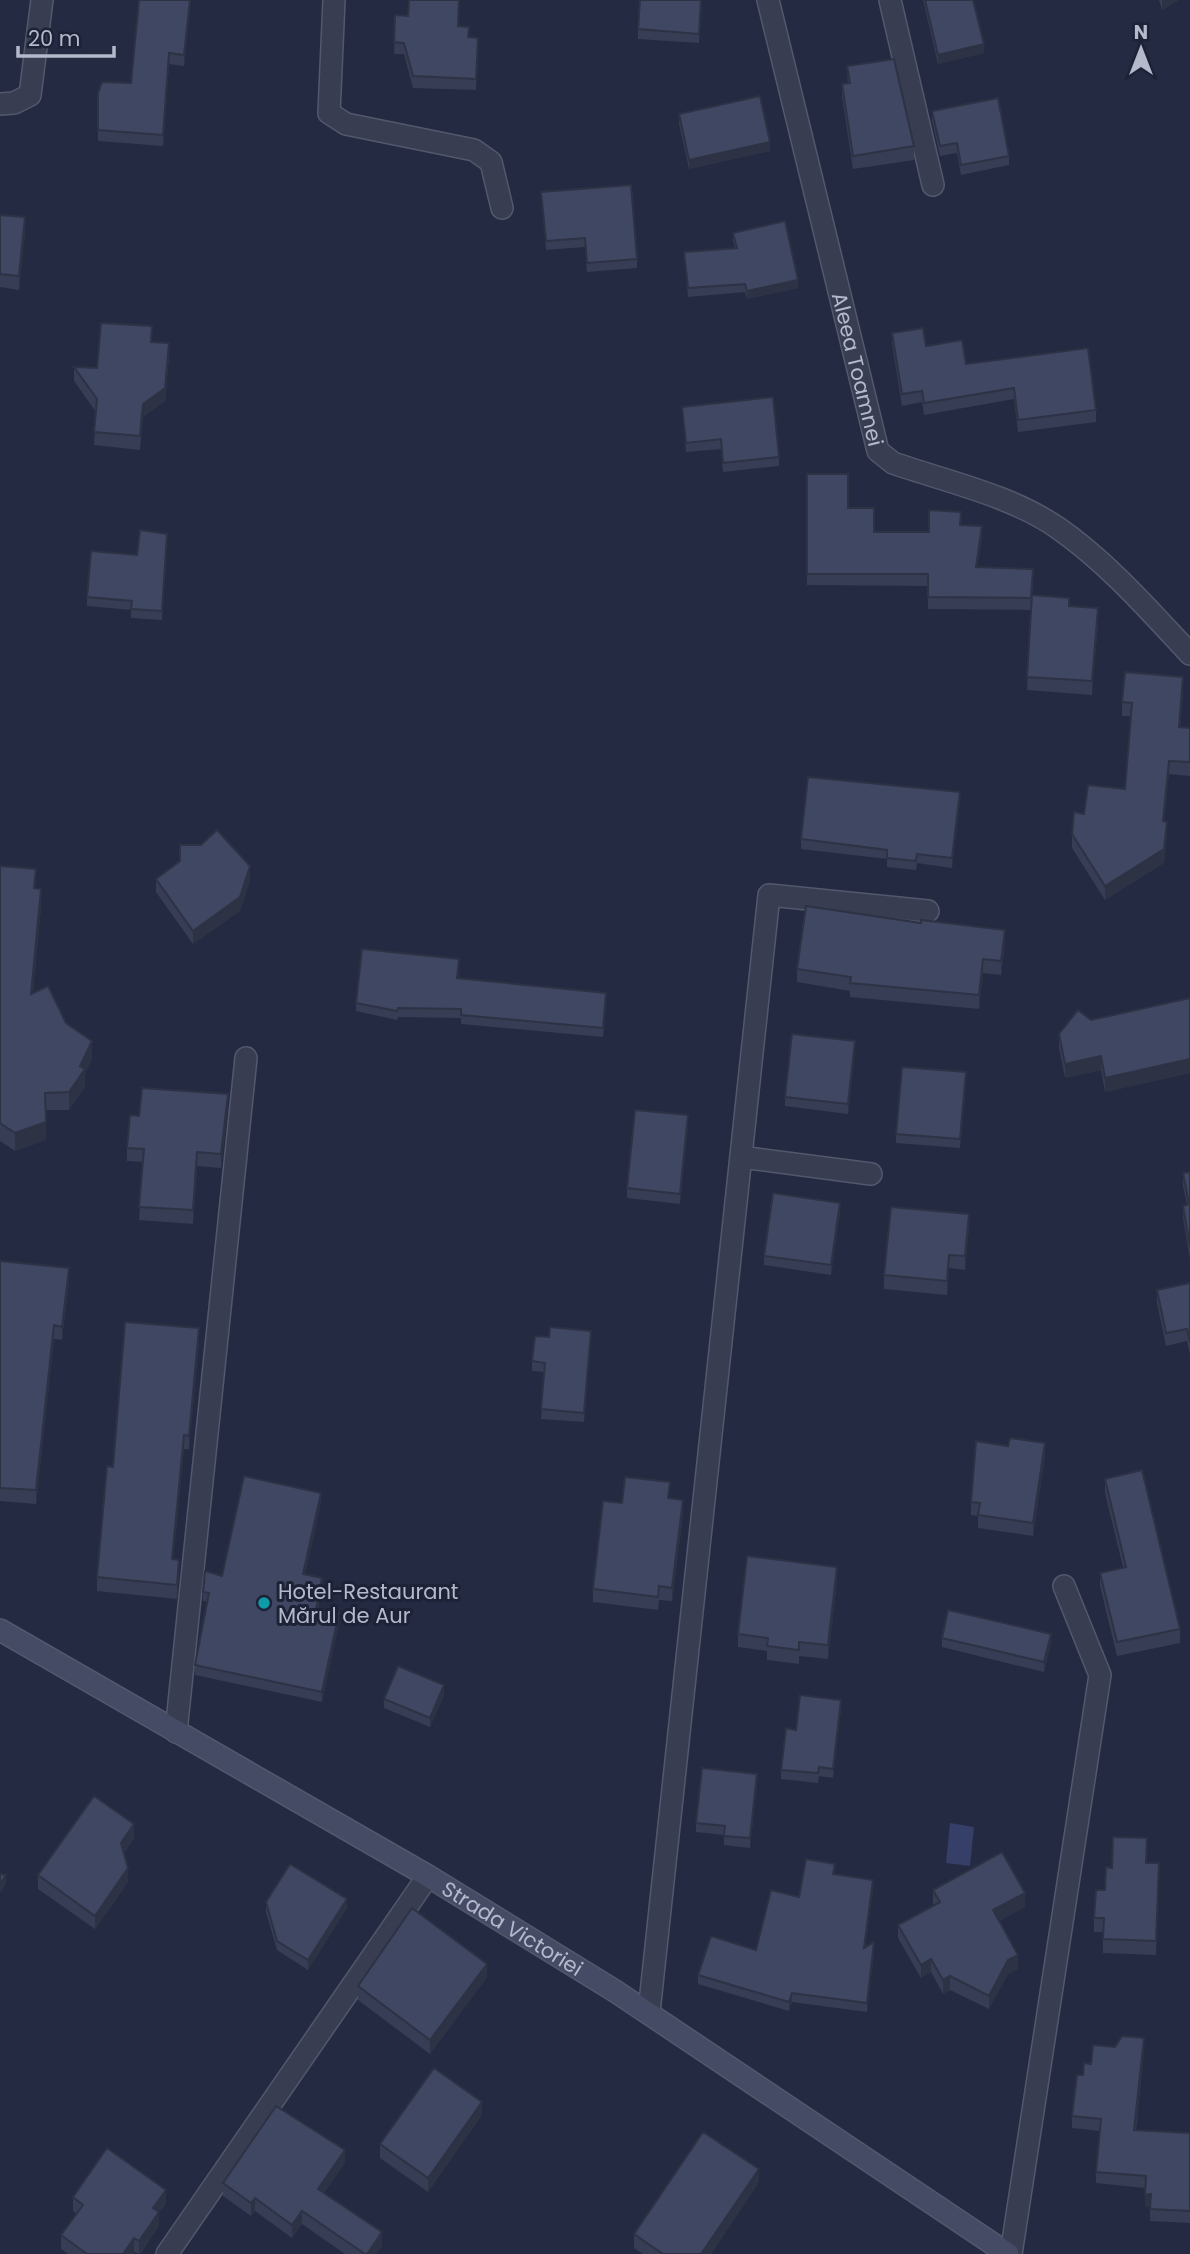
<svg xmlns="http://www.w3.org/2000/svg" width="1190" height="2254" font-family="Poppins,sans-serif">
  <style>
    .water { fill: #353f68 }
    .lines { fill: none; stroke-linecap: round; stroke-linejoin: round }
    .street-casing { stroke: #53586c; stroke-width: 24 }
    .secondary-casing { stroke: #53586c; stroke-width: 24 }
    .street { stroke: #383d52; stroke-width: 21 }
    .secondary { stroke: #464b65; stroke-width: 21 }
    .wall { fill: #373d54 }
    .shaded-wall { fill: #2d3245 }
    .building { fill: #404762; stroke: #2d3245; stroke-width: 2 }
    .culture-dot { fill: #0f9aa8; stroke: #1d2237; stroke-width: 2.5 }
    .labels { text-anchor: middle; dominant-baseline: central; stroke-width: 6; stroke-linejoin: round; paint-order: stroke }
    .street-label { font-size: 21px; fill: #b5b9cc; stroke: #1d2237 }
    .poi-label { font-size: 21px; fill: #b5b9cc; stroke: #1d2237; text-anchor: start }
  </style>
  <rect width="100%" height="100%" fill="#242a42"/>
  <path class="water" d="M950,1823l24,4 -4,39 -24,-3z"/>
  <g class="lines">
    <g class="street-casing">
      <g id="street">
        <path d="M334,0l-5,113 17,11 128,26 17,12 11,46"/>
        <path id="s1" d="M768,0l110,451 15,12c55,19 117,32 165,65 49,34 91,82 132,126"/>
        <path d="M890,0l43,185"/>
        <path d="M0,104l14,-1 16,-8 12,-95"/>
        <path d="M741,1157l130,17"/>
        <path d="M176,1732l70,-674"/>
        <path d="M649,2012l120,-1117 159,16"/>
        <path d="M167,2254l261,-378"/>
        <path d="M1011,2254l89,-579 -36,-89"/>
      </g>
    </g>
    <g class="secondary-casing">
      <g id="secondary">
        <path id="s2" d="M0,1630l428,246 187,115 393,263"/>
      </g>
    </g>
    <use href="#street" class="street"/>
    <use href="#secondary" class="secondary"/>
  </g>
  <path class="wall" d="M139,0h52l-7,66 -15,-2 -6,82 -65,-5v-48l33,-10z
    M701,0l-2,43 -61,-4v-10z
    M923,0h50l11,53 -46,11z
    M1159,0h20l-17,10z
    M395,15l13,1 50,10 20,24 -2,40 -63,-2 -9,-34h-10z
    M847,66l67,80v14l-61,9 -11,-72v-13l6,-1z
    M932,111l77,45v9l-48,10 -4,-22 -17,3 -8,-35z
    M679,114l91,37 -81,18 -10,-45z
    M541,192l96,67v9l-50,4 -2,-25 -39,3z
    M0,215l25,16 -6,59 -19,-3z
    M733,233l65,55 -51,11 -2,-7 -57,5 -4,-45 51,-4 -2,-7z
    M892,333l34,13 40,18 130,46v12l-78,10 -4,-33 -90,16 -2,-13 -20,4 -10,-62z
    M152,342l17,15 -4,44 -22,16 -3,33 -46,-5 2,-33 -22,-31v-14l23,1z
    M682,407l97,50v9l-56,6 -2,-23 -35,3z
    M807,474l41,34 26,24h55l32,-7 21,12 -5,30 56,14 -1,14 37,11 29,16 -6,73 -65,-5 4,-80 -103,-1v-23l-121,-1z
    M167,543l-5,77 -31,-2v-8l-44,-4v-9l50,-42z
    M1183,691l-3,36 10,1v48l-21,-2 -5,47 3,14 -3,28 -59,37 -33,-52v-14l12,-20 41,-25 6,-73h-9v-14z
    M960,801l-8,67 -35,-5 -1,7 -29,-3v-8l-86,-10v-10z
    M0,866l36,22 5,18 -8,87 33,30 26,36 -7,15v13l-16,23h-23v30l-31,11 -15,-10z
    M156,879l94,1 -10,31 -47,33 -37,-52z
    M1005,944l-4,31 -18,-2 -4,36 -129,-12v-6l-53,-9v-13z
    M459,968l-1,10 148,24 -3,35 -142,-13v-6l-63,-1 -1,3 -41,-9v-8z
    M1190,998v75l-85,19 -4,-22 -36,8 -6,-30v-14l32,-14z
    M855,1051l-7,63 -63,-8v-9z
    M966,1082l-6,66 -64,-5v-9z
    M228,1108l-7,60 -24,-2 -4,58 -54,-4 4,-58 -16,-1v-13l12,-32z
    M688,1125l-8,79 -53,-6v-10z
    M1190,1172v87l-7,-41v-12l4,-1 -4,-19v-13z
    M840,1212l-9,63 -67,-10v-9z
    M969,1227l-4,43 -16,-2 -2,27 -63,-6v-14z
    M0,1261l69,21 -7,58 -8,-1 -18,165 -36,-3z
    M1190,1283v72l-3,-14 -21,5 -9,-43v-13z
    M549,1337l42,3 -7,82 -43,-3 4,-47 -13,-1v-10z
    M199,1342l-10,107h-5l-11,110 6,15 -2,25 -80,-8v-14l16,-110z
    M1008,1446l37,11 -12,79 -55,-8v-12l-7,-1v-13z
    M1105,1479l75,150v14l-63,13 -17,-70v-13l23,-6 -18,-74z
    M669,1499l14,15 -11,87 -13,-1 -1,10 -65,-8v-13l29,-86z
    M321,1502l-16,73 17,13 -4,21 21,14 -17,79 -127,-27v-10l13,-63 -5,-1v-9l19,-16z
    M837,1581l-9,78 -29,-3v8l-32,-4v-9l-29,-4v-13z
    M942,1638l109,5 -7,29 -102,-25z
    M444,1695l-14,32 -46,-19v-9z
    M841,1709l-8,69 -14,-2 -1,7 -37,-4v-9l15,-40z
    M757,1783l-7,65 -26,-3v-10l-28,-3v-9z
    M134,1838l-10,15 4,29 -33,47 -57,-40v-14z
    M1147,1863h12l-3,92 -53,-2v-21h-9v-14l11,-28 7,-22z
    M834,1874l39,15 -8,58 9,4 -7,61 -75,-10 -3,9 -91,-27v-9l58,-25 43,-53z
    M933,1890l92,17 -26,14 19,48 -10,5 -19,35 -39,-19 -7,4 -12,-22 -10,6 -23,-40v-13l36,-20 -1,-1z
    M266,1902l81,6 -39,62 -31,-20 -11,-38z
    M487,1977l-57,77 -72,-54v-14z
    M1144,2050l-8,80 54,3v90l-40,-2v-15l-5,1v-19l-49,-5v-11l4,-41 -28,-3v-12l11,-41 8,-11z
    M482,2115l-54,77 -48,-34v-14z
    M345,2163l-21,30 58,52 -6,9h-31l-43,-30 -10,14 -37,-27 -4,5 -28,-20v-13z
    M759,2182l-48,72h-68l-9,-6v-14z
    M73,2197l93,6 -7,10v13l-19,28 -6,-2 -1,2h-65l-7,-5v-14l16,-21 -4,-3z"/>
  <path class="shaded-wall" d="M190,0h1l-7,66v-11z
    M1162,0h17l-17,10z
    M984,44v9l-46,11v-9z
    M169,53v11l-6,82v-11z
    M770,142v9l-81,18v-9z
    M25,217v14l-6,59v-14z
    M798,280v8l-51,11v-8z
    M169,343l-4,58 -22,16 -3,33 3,-46z
    M982,526v11l-6,41v-11z
    M1098,608v14l-6,73v-14z
    M1183,677v14l-4,50v-14z
    M1169,761v13l-6,61v-14z
    M960,792v9l-8,67v-10z
    M1167,822v13l-3,28 -59,37v-14z
    M250,866v14l-10,31 -47,33v-13z
    M41,889v17l-10,105v-17z
    M1005,930v14l-4,31v-14z
    M983,959v14l-4,36v-14z
    M92,1041v18l-7,15v13l-16,23v-18z
    M855,1041v10l-7,63v-10z
    M1101,1056v14l-36,8v-14z
    M1190,1059v14l-85,19v-14z
    M966,1072v10l-6,66v-9z
    M228,1094v14l-7,60v-14z
    M688,1115v10l-8,79v-10z
    M46,1122v18l-31,11v-18z
    M197,1152v14l-4,58v-14z
    M840,1203v9l-9,63v-10z
    M969,1214v13l-4,43v-14z
    M949,1255v13l-2,27v-14z
    M69,1268v14l-7,58v-13z
    M54,1325v14l-18,165v-14z
    M199,1328v14l-10,107v-13z
    M591,1331v9l-7,82v-9z
    M184,1435v14l-12,123v-13z
    M1045,1443v14l-12,79v-13z
    M321,1493v9l-18,82v-10z
    M683,1500v14l-11,87v-13z
    M179,1560v14l-2,25v-14z
    M837,1567v14l-9,78v-14z
    M322,1578v10l-6,30v-9z
    M339,1613v10l-17,79v-10z
    M1051,1634v9l-7,29v-10z
    M444,1685v10l-14,32v-9z
    M841,1700v9l-8,69v-9z
    M757,1774v9l-7,65v-10z
    M134,1824v14l-13,19v-14z
    M128,1868v14l-33,47v-13z
    M6,1875v9l-6,10v-10z
    M873,1880v9l-9,68v-9z
    M1025,1893v14l-32,17v-14z
    M347,1899v9l-39,62v-10z
    M874,1942v9l-7,61v-9z
    M1018,1955v14l-10,5 -19,35v-13l19,-36z
    M931,1959v13l-10,6v-13z
    M487,1964v13l-57,77v-14z
    M950,1976v14l-7,4v-14z
    M792,1993v9l-3,9v-9z
    M1144,2038v12l-10,91v-11z
    M482,2102v13l-54,77v-14z
    M345,2150v13l-27,39v-13z
    M759,2169v13l-48,72h-10z
    M166,2190v13l-7,10v13l-20,28v-13l14,-33z
    M1151,2194v12l-6,1v-12z
    M255,2198v13l-4,5v-13z
    M302,2211v13l-10,14v-13z
    M382,2232v13l-6,9h-9z
    M134,2238v14l-1,2h-10z"/>
  <path class="building" d="M139,0h51l-6,55 -15,-2 -6,82 -65,-5v-37l4,-11 29,1z
    M409,0h50l-1,26 11,1 -1,10 10,1 -2,41 -63,-3 -9,-33 -10,-1 1,-27 13,1z
    M640,0h61l-2,34 -61,-5z
    M925,0h48l11,44 -46,11z
    M894,59l20,87 -61,10 -11,-72 8,-1 -3,-17z
    M760,96l10,46 -81,18 -10,-46z
    M998,98l11,58 -48,9 -4,-22 -17,3 -8,-35z
    M631,185l6,74 -50,4 -2,-25 -39,3 -5,-49z
    M0,215l25,2 -6,59 -19,-2z
    M785,221l13,59 -51,11 -2,-7 -57,4 -4,-36 53,-4 -4,-15z
    M101,323l51,3 -1,16 18,1 -4,45 -22,16 -3,32 -46,-4 3,-33 -23,-32 23,1z
    M923,328l3,18 36,-6 4,24 122,-16 8,62 -78,10 -4,-32 -90,15 -2,-12 -20,3 -10,-61z
    M773,397l6,60 -56,6 -2,-24 -35,4 -4,-36z
    M807,474h41v34h26v24h55v-22l32,2 -1,13 22,1 -6,41 57,2 -2,29 -103,-1v-23h-121z
    M140,530l27,4 -5,77 -31,-2 1,-8 -45,-4 4,-46 46,4z
    M1032,595l37,3v8l29,2 -6,73 -65,-4z
    M1125,672l58,5 -4,50 11,1v34l-21,-1 -6,60 4,1 -3,27 -59,37 -33,-52 2,-22 10,2 4,-29 37,4 7,-86 -10,-1z
    M808,777l152,15 -8,66 -35,-4 -1,7 -29,-3v-8l-86,-11z
    M217,830l33,36 -10,31 -47,34 -37,-52 24,-18v-16h21z
    M0,866l36,3 -2,19 7,1 -10,105 17,-8 18,37 26,18 -12,25 5,3 -16,23 -24,1 1,29 -31,11 -15,-10z
    M806,906l115,17v-3l84,10 -4,31 -18,-2 -4,36 -129,-12 1,-6 -54,-8z
    M362,949l97,10 -2,19 149,15 -3,35 -142,-13v-6l-63,-1 -1,3 -41,-8z
    M1190,998v61l-85,19 -4,-22 -36,8 -6,-30 19,-24 13,10z
    M792,1034l63,7 -7,63 -63,-7z
    M902,1067l64,5 -6,67 -64,-5z
    M142,1088l86,6 -7,60 -24,-2 -4,58 -54,-3 5,-58 -17,-1 3,-33 9,1z
    M635,1110l53,5 -8,79 -53,-6z
    M1190,1172v75l-7,-41 6,-2 -6,-31z
    M773,1193l67,10 -9,62 -67,-9z
    M891,1207l78,7 -4,42 -16,-1 -2,26 -63,-6z
    M0,1261l69,7 -7,59 -8,-2 -18,165 -36,-2z
    M1190,1283v59l-3,-13 -21,4 -9,-43z
    M125,1322l74,6 -10,108 -5,-1 -12,124 7,1 -2,25 -80,-8 10,-111 6,1z
    M550,1327l41,4 -7,82 -43,-4 4,-46 -13,-2 3,-25 14,1z
    M1010,1438l35,5 -12,80 -55,-8 2,-12 -9,-1 5,-61 32,5z
    M1142,1470l38,159 -63,13 -17,-69 26,-6 -21,-88z
    M244,1476l77,17 -18,81 19,4 -6,31 23,4 -17,79 -127,-27 14,-72 -6,-1 2,-21 17,5z
    M625,1477l45,5 -2,16 15,2 -11,88 -13,-2 -1,11 -65,-8 10,-88 19,2z
    M747,1556l90,11 -9,78 -29,-3v8l-32,-4 1,-8 -30,-4z
    M948,1610l103,24 -7,28 -102,-24z
    M398,1666l46,19 -14,33 -46,-19z
    M800,1695l41,5 -8,69 -14,-2 -1,6 -37,-3 5,-42 10,2z
    M702,1768l55,6 -7,64 -26,-2 1,-10 -29,-3z
    M94,1796l40,28 -13,19 7,25 -33,48 -57,-41z
    M1113,1837l34,1 -1,25h13l-3,78 -53,-2 1,-21h-10l2,-28h9l1,-23 6,1z
    M1002,1852l23,41 -32,17 25,45 -10,5 -19,36 -39,-20 -7,4 -12,-21 -10,6 -23,-40 42,-23 -7,-12z
    M806,1859l29,5 -2,10 40,6 -9,68 10,-6 -7,61 -75,-10 -3,9 -91,-27 13,-39 45,14 15,-60 28,7z
    M290,1864l57,35 -39,61 -31,-19 -11,-39z
    M0,1874l6,1 -6,9z
    M412,1908l75,56 -57,76 -72,-54z
    M1122,2036l22,2 -10,92 56,3v78l-40,-2 1,-15 -6,1 1,-19 -50,-4 5,-53 -29,-3 5,-41h6l1,-12 7,1 2,-19 22,2z
    M434,2068l48,34 -54,76 -48,-34z
    M276,2106l69,44 -27,39 64,43 -15,22h-2l-63,-43 -10,14 -37,-27 -4,5 -28,-20z
    M703,2132l56,37 -58,85h-38l-29,-20z
    M107,2148l59,42 -13,18 6,4 -20,29 -5,-3 -11,16h-36l-26,-19 22,-30 -10,-8z"/>
  <circle class="culture-dot" cx="264" cy="1603" r="7"/>
  <g class="labels">
    <g class="street-label">
      <text stroke="none"><textPath href="#s1" startOffset="380">Aleea Toamnei</textPath></text>
      <text stroke="none"><textPath href="#s2" startOffset="593">Strada Victoriei</textPath></text>
    </g>
    <g class="poi-label">
      <text x="278" y="1591">Hotel-Restaurant<tspan x="278" dy="24">Mărul de Aur</tspan></text>
    </g>
  </g>
  <g transform="translate(1141 49)" stroke="#1d2237" stroke-width="5" paint-order="stroke">
  <path d="M0-5L12 26L0 18L-12 26Z" fill="#b5b9cc"/>
  <text y="-10" font-size="19" font-weight="bold" text-anchor="middle" fill="#b5b9cc">N</text>
  </g>
  <path d="M18 46v10h96v-10" fill="none" stroke="#b5b9cc" stroke-width="3.5"/>
  <text x="28" y="46" font-size="21" fill="#b5b9cc" stroke="#1d2237" stroke-width="5" paint-order="stroke">20 m</text>
</svg>
